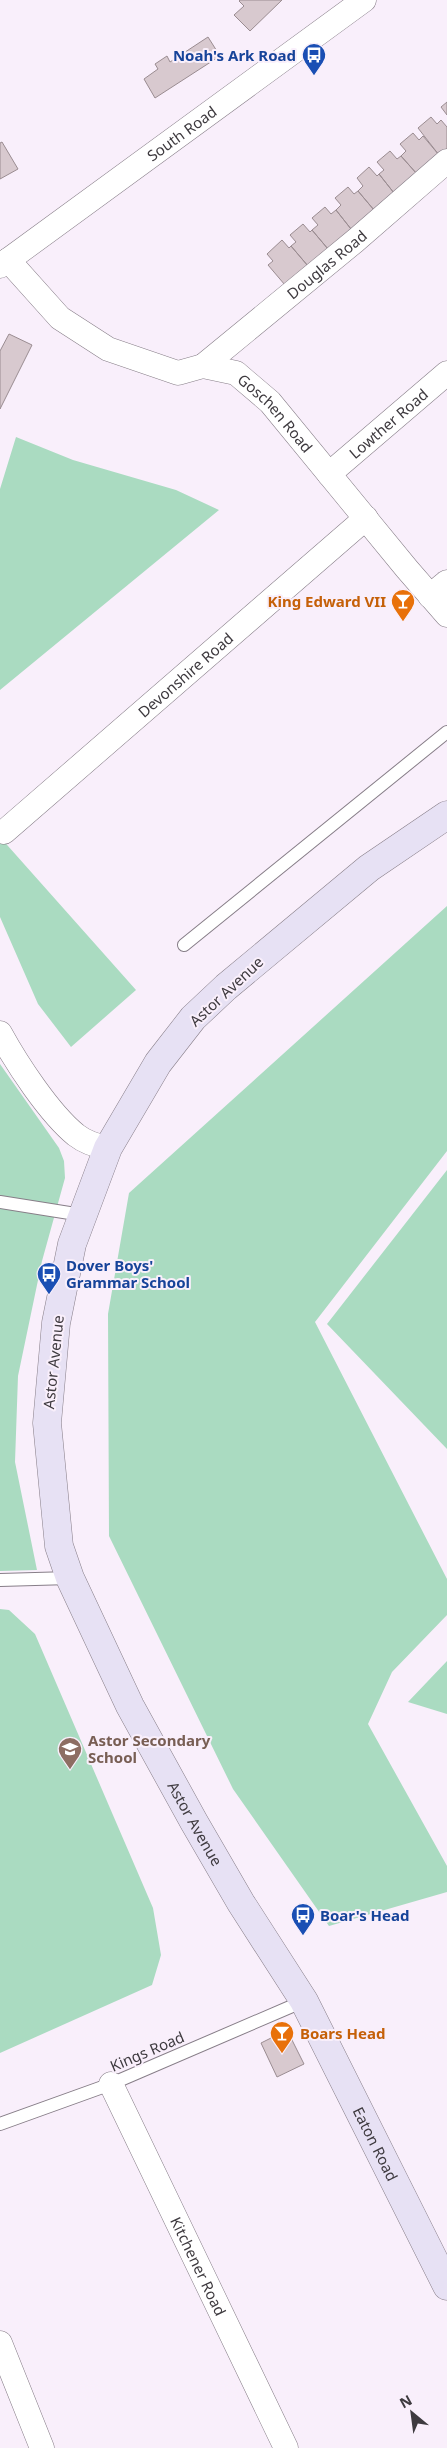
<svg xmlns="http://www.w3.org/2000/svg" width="447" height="2448" font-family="'Noto Sans',sans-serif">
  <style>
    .green { fill: #aadbc1 }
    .building { fill: #d8c9cf; stroke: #9a8c91 }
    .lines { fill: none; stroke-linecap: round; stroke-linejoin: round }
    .lane-casing { stroke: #877e88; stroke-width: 14 }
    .street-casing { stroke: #877e88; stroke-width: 25 }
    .secondary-casing { stroke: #877e88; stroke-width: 29 }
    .lane { stroke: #fff; stroke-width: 12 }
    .street { stroke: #fff; stroke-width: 24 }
    .secondary { stroke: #e7e1f4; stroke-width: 28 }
    .labels { text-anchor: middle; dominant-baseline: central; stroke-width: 4; stroke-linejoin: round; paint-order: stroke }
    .transit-label { font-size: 15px; font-weight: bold; fill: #164399; stroke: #f9effb; text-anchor: start }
    .street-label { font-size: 15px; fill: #3e3a3f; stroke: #f9effb }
    .food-label { font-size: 15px; font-weight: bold; fill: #c56008; stroke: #f9effb; text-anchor: end }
    .education-label { font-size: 15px; font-weight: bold; fill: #785e54; stroke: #f9effb; text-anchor: start }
  </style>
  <rect width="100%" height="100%" fill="#f9effb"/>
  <path class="green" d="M16,437l57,23 103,30 43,20 -219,180v-201z
    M0,837l136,153 -65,57 -33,-43 -38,-87z
    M447,906v245l-132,171 132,257v36l-55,57 -24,52 79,142v26l-118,34 -96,-137 -124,-253 -1,-222 21,-121z
    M0,1064l59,84 5,13 1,17 -23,83 -24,115 -3,86 22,108 -37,1z
    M447,1170v279l-120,-125z
    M0,1609l9,1 26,24 118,274 8,47 -9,30 -152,68z
    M447,1661v53l-39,-12z"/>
  <path class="building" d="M240,0h42l-32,31 -16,-16 10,-9 -5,-5z
    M208,37l12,19 -65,42 -11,-19 14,-10 -3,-5 12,-8 3,6z
    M447,102v13l-6,-8z
    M431,117l6,7 4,-4 6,7v22l-8,6 -21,-27z
    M413,133l6,7 4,-4 16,19 -22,19 -16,-18 5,-5 -6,-7z
    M2,142l16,27 -18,10v-36z
    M390,151l7,8 4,-3 16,18 -23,19 -15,-19 5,-4 -7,-8z
    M369,167l8,9 2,-2 15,19 -20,17 -16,-19 5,-5 -6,-8z
    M348,187l6,7 4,-3 16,19 -23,19 -15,-19 5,-5 -6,-7z
    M325,207l6,7 5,-4 15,19 -23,20 -16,-19 6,-5 -6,-7z
    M303,224l7,8 2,-2 16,19 -20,17 -17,-20 5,-4 -6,-7z
    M282,240l7,8 2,-2 17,20 -23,19 -17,-20 5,-4 -6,-7z
    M9,334l23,11 -32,64v-58z
    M287,2030l17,34 -27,13 -16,-34z"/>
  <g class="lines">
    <g class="lane-casing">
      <path id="lane" d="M184,945l263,-213
        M0,1202l82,13
        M0,1580l70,-2
        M0,2124l111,-40 193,-83"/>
    </g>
    <g class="street-casing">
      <g id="street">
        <path id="s1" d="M8,260l52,58 48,31 70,24 25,-7 33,7 34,29 137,167 40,46"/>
        <path id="s2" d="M0,266l364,-266"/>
        <path id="s3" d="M203,366l152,-125 92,-80"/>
        <path id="s4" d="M329,474l118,-101"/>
        <path d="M430,596l17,-14"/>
        <path id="s5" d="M4,832l362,-314"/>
        <path d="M0,1033c17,31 49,80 76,102 9,7 21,11 32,13"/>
        <path id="s6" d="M111,2084l175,364"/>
        <path d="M0,2343l42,105"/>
      </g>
    </g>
    <g class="secondary-casing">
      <g id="secondary">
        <path id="s7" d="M447,815l-78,53 -143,119 -33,31 -35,45 -50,85 -36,96 -16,79 -9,100 12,123 11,32 60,128 64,116 47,81 63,98 143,285"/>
      </g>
    </g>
    <use href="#lane" class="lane"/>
    <use href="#street" class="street"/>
    <use href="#secondary" class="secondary"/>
  </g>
  <defs>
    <g id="bus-pin" transform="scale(1.25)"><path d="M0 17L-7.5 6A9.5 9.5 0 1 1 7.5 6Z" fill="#1a4fb4" stroke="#f9effb"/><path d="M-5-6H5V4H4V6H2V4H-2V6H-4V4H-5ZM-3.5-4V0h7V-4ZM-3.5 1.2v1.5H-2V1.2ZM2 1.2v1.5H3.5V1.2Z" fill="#fff"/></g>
    <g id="bar-pin" transform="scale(1.25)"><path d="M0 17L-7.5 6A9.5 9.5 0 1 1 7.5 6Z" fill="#e8710a" stroke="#f9effb"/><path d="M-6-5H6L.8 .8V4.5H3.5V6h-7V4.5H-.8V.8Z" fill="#fff"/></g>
    <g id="school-pin" transform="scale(1.25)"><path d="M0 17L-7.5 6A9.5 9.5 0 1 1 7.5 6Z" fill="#8d6e63" stroke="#f9effb"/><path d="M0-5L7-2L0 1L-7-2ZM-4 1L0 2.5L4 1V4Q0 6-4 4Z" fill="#fff"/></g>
  </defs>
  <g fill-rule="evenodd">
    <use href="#bus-pin" x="314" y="55"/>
    <use href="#bar-pin" x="403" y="601"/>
    <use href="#bus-pin" x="49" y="1274"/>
    <use href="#school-pin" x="70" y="1749"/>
    <use href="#bus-pin" x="303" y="1915"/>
    <use href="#bar-pin" x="282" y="2033"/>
  </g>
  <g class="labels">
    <g class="transit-label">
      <text x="296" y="55" text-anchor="end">Noah's Ark Road</text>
      <text x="66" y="1265">Dover Boys'<tspan x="66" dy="17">Grammar School</tspan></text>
      <text x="320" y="1915">Boar's Head</text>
    </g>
    <g class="street-label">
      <text stroke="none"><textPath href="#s2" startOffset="225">South Road</textPath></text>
      <text stroke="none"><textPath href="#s3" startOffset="160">Douglas Road</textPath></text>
      <text stroke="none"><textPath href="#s1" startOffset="325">Goschen Road</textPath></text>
      <text stroke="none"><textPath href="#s4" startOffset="78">Lowther Road</textPath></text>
      <text stroke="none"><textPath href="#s5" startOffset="240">Devonshire Road</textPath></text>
      <text transform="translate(226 991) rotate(-43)">Astor Avenue</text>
      <text transform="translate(53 1362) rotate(-84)">Astor Avenue</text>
      <text stroke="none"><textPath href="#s7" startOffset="1198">Astor Avenue</textPath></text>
      <text transform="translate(147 2051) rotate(-23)">Kings Road</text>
      <text stroke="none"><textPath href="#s7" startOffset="1566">Eaton Road</textPath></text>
      <text stroke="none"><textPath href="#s6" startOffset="202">Kitchener Road</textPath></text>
    </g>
    <g class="food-label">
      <text x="386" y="601">King Edward VII</text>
      <text x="300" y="2033" text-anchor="start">Boars Head</text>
    </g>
    <g class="education-label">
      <text x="88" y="1740">Astor Secondary<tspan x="88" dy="17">School</tspan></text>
    </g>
  </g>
  <g transform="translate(412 2413) rotate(331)" stroke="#f9effb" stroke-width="4" paint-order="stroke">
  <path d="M0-4L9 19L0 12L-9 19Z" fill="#3e3a3f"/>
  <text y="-8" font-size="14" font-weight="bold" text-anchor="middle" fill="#3e3a3f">N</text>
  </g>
</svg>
